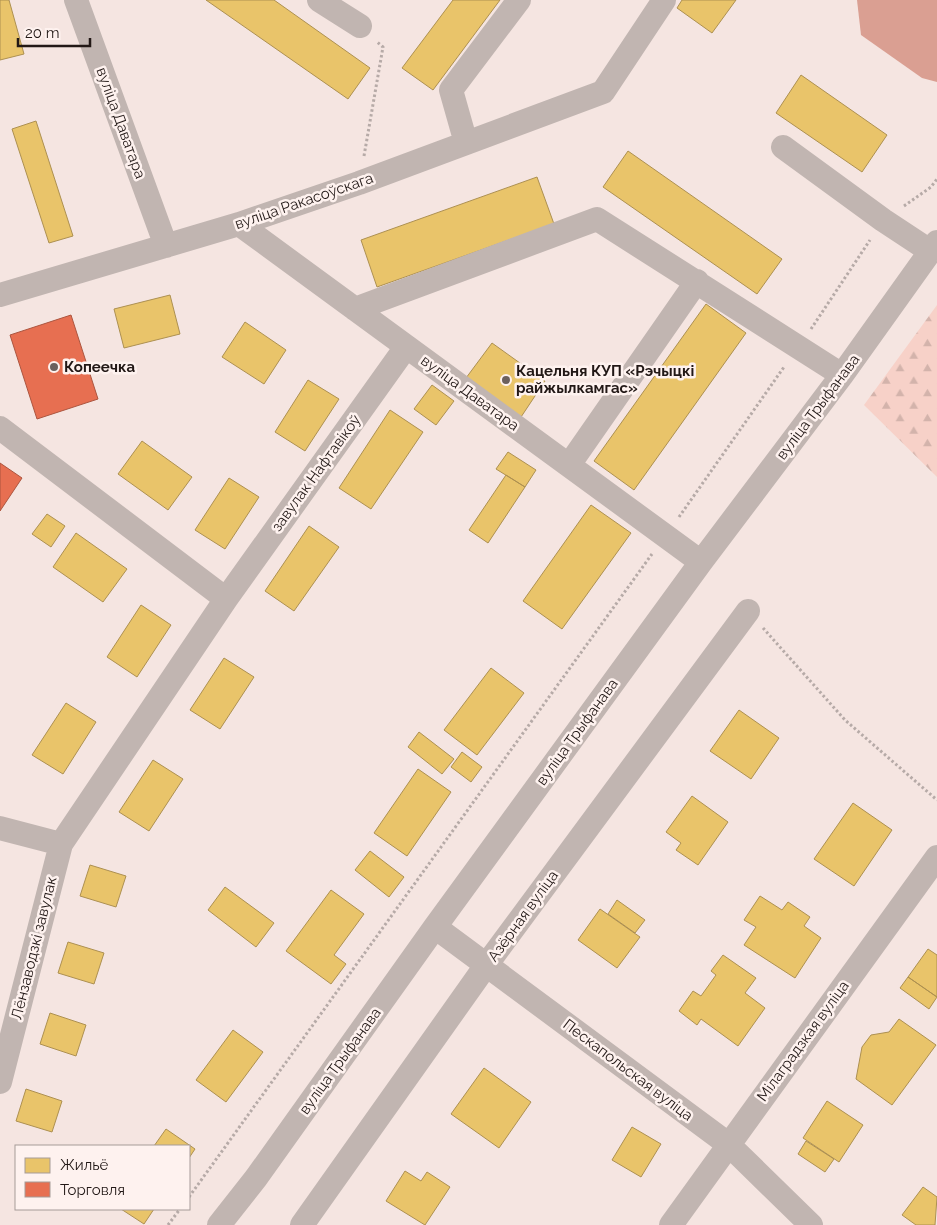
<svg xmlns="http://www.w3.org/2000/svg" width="937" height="1225" font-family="Raleway,sans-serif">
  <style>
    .forest { fill: url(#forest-firs) }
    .water { fill: #da9f92 }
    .homes { fill: #e9c46a; stroke: #ad9051 }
    .shops { fill: #e76f51; stroke: #ac553f }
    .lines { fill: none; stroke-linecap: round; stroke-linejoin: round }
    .path { stroke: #b6aaa7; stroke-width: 3; stroke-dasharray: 2.5 2.5; stroke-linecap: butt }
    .minor { stroke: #c1b5b1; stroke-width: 24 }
    .poi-dot { fill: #6c605d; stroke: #fef2ef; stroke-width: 2 }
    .labels { text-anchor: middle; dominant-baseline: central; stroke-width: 5; stroke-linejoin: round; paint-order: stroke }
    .street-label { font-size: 15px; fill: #221816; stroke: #fef2ef }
    .poi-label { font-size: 15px; font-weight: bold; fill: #221816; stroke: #fef2ef; text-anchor: start }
  </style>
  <defs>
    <pattern id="forest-firs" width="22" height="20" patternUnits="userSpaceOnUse" patternTransform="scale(1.25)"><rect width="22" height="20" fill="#f7d1c8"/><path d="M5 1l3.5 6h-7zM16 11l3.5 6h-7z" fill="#d3b3ab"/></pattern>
  </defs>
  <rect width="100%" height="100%" fill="#f5e5e1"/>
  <path class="forest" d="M937,305v172l-73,-72z"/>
  <path class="water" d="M857,0h80v82l-15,-4 -61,-43z"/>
  <path class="homes" d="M0,0h9l15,54 -24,6z
    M206,0h68l96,68 -22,31z
    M453,0h47l-67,90 -31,-22z
    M682,0h54l-24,33 -35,-25z
    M801,75l86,60 -25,37 -86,-59z
    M36,121l37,115 -24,7 -37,-114z
    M628,151l154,108 -25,35 -154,-107z
    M537,177l17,47 -177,63 -16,-47z
    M170,295l10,39 -56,14 -10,-39z
    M706,304l40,29 -112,157 -40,-29z
    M245,322l41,28 -22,34 -42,-27z
    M492,343l53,38 -24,36 -55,-39z
    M308,380l31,19 -34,52 -30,-19z
    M432,385l22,16 -18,24 -22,-16z
    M390,410l33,22 -52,77 -32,-21z
    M142,441l50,36 -24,33 -50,-36z
    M508,452l28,18 -11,17 -29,-18z
    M506,475l19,12 -37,56 -19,-13z
    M229,478l30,19 -34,52 -30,-19z
    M591,505l40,28 -69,96 -39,-28z
    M47,514l18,12 -14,21 -19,-13z
    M309,526l30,21 -45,64 -29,-20z
    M76,533l51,36 -24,33 -50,-35z
    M141,605l30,20 -34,52 -30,-20z
    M224,658l30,19 -34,52 -30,-19z
    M491,668l33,25 -47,62 -33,-25z
    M66,703l30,19 -33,52 -31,-19z
    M739,710l40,28 -28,41 -41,-28z
    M419,732l35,27 -12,15 -34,-27z
    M462,752l20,15 -11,15 -20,-15z
    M153,760l30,19 -34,52 -30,-19z
    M418,769l33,23 -44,64 -33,-23z
    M692,796l36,26 -30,43 -22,-15 5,-7 -15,-11z
    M853,803l39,27 -38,56 -40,-27z
    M370,851l34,26 -15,20 -34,-27z
    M90,865l36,11 -10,31 -36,-11z
    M225,887l49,36 -18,24 -48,-37z
    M331,890l33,24 -30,41 12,9 -15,20 -45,-33z
    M760,896l22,14 6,-8 22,15 -6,9 17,12 -26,40 -51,-33 12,-18 -12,-7z
    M617,900l28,20 -10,13 -27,-19z
    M600,909l40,28 -23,31 -39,-28z
    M68,942l36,11 -10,31 -36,-11z
    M928,949l9,6v42l-29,-20z
    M723,955l33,23 -11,15 20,15 -27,38 -37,-27 -4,6 -18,-14 14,-20 8,5 15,-21 -5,-4z
    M908,977l29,20 -8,12 -29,-21z
    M50,1013l36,12 -10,31 -36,-12z
    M899,1019l37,26 -44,60 -36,-26 6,-32 9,-12 18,-3z
    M233,1030l30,22 -37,50 -30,-22z
    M484,1068l47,34 -32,46 -48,-34z
    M26,1089l36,12 -10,31 -36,-11z
    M827,1101l36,24 -24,37 -36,-24z
    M632,1127l29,17 -20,33 -29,-17z
    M166,1129l29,20 -6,9v-12h-35z
    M806,1141l28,18 -9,13 -27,-18z
    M405,1171l16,10 6,-9 23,15 -25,38 -39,-24z
    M923,1187l14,10 -2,28h-19l-14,-10z
    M121,1209h33l-10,15z"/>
  <path class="shops" d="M71,315l27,84 -61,20 -27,-84z
    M0,463l22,15 -22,33z"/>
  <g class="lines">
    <path class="path" d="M364,156l19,-109 -7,-6
      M904,206l27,-19 6,-8
      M811,329l59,-89
      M679,517l105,-150
      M763,628l82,92 92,80
      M189,1197l463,-643
      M168,1225l12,-16"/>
    <path class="minor" d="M76,0l90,246
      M319,0l41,26
      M466,143l-15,-53 68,-90
      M783,147l100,73 47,31
      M239,224l462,338
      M0,295l239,-71 120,-41 244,-91 61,-92
      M355,309l242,-90 245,156
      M0,428l226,171
      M569,465l128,-184
      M0,828l61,16
      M435,927l293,217 83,81
      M0,1082l61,-238 165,-245 180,-252
      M219,1225l37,-47 179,-251 266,-365 141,-187 95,-133
      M302,1225l185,-261 261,-353
      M671,1225l266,-368"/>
  </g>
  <g class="poi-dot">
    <circle cx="54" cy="367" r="5"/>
    <circle cx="506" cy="380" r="5"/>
  </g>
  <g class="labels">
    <g class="street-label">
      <text transform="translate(121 123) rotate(70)">вуліца Даватара</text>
      <text transform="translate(304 201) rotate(-19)">вуліца Ракасоўскага</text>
      <text transform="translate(470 393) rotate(36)">вуліца Даватара</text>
      <text transform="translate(818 407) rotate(-53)">вуліца Трыфанава</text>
      <text transform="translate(316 473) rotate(-54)">завулак Нафтавікоў</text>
      <text transform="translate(577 732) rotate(-54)">вуліца Трыфанава</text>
      <text transform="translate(523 916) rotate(-54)">Азёрная вуліца</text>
      <text transform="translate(34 948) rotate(-76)">Лёнзаводзкі завулак</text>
      <text transform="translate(803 1041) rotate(-54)">Мілаградзкая вуліца</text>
      <text transform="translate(340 1061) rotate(-54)">вуліца Трыфанава</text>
      <text transform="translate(628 1070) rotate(37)">Пескапольская вуліца</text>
    </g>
    <g class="poi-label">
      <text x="64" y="367">Копеечка</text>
      <text x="516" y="371">Кацельня КУП «Рэчыцкі<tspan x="516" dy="17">райжылкамгас»</tspan></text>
    </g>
  </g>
  <rect x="15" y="1145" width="175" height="65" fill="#fef2ef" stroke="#a69b98"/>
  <rect x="25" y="1158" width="25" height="15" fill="#e9c46a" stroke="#a69b98"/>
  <text x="60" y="1170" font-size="15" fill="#221816">Жильё</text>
  <rect x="25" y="1182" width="25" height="15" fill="#e76f51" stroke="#a69b98"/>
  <text x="60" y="1195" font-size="15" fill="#221816">Торговля</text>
  <path d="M18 38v8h72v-8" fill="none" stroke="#221816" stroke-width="2.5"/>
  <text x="25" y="38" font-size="15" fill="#221816" stroke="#fef2ef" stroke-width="4" paint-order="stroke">20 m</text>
</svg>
